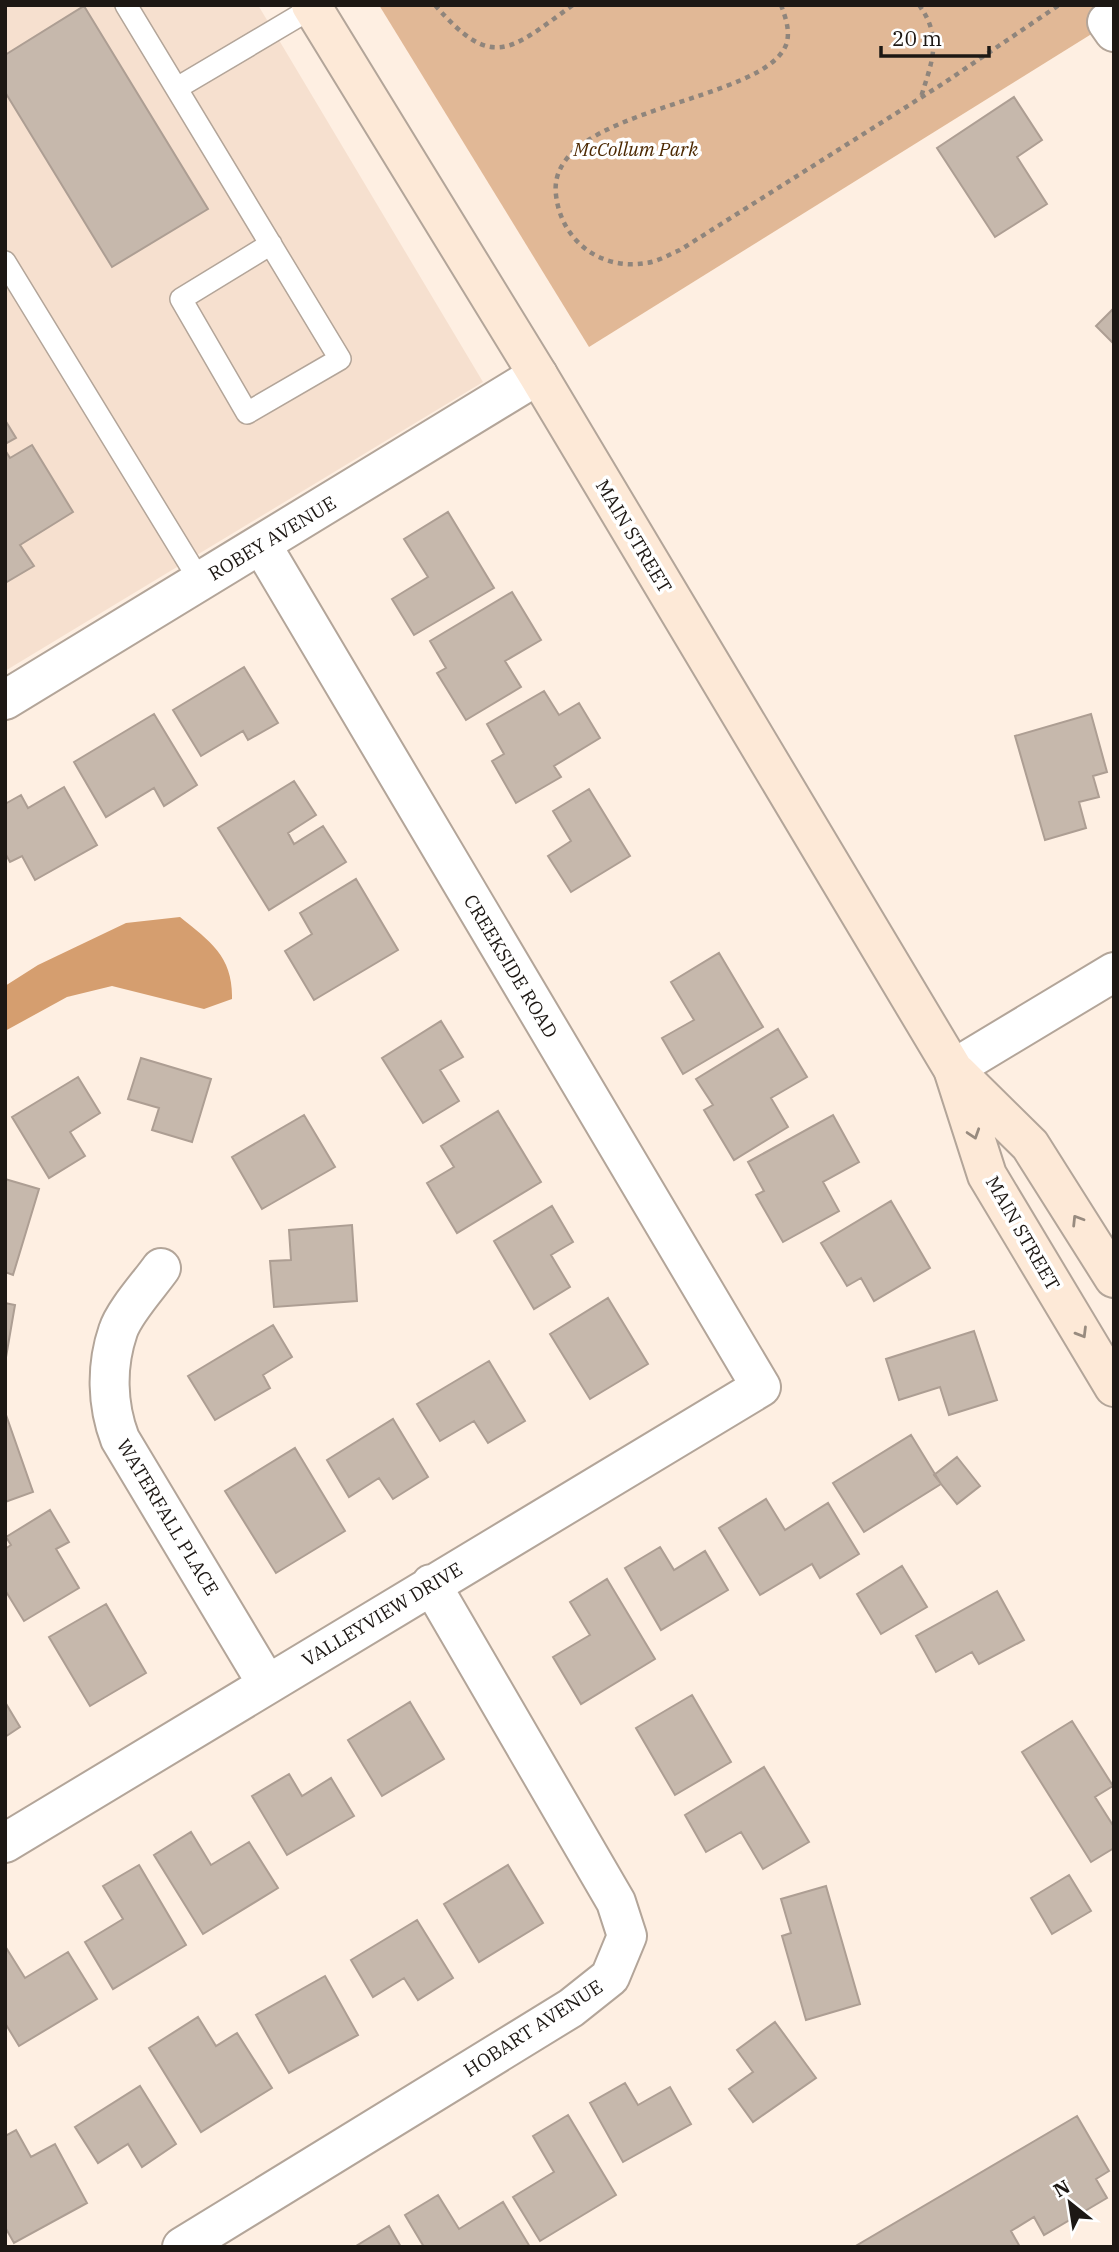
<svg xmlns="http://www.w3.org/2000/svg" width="1119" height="2252" font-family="'IBM Plex Serif',serif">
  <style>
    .built { fill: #f6e0cf }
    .green { fill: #e1b896 }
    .water { fill: #d59e6f }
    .building { fill: #c6b8ac; stroke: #ad9e93; stroke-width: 2 }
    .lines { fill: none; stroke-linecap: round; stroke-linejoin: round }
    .lane-casing { stroke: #b3a599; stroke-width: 24 }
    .street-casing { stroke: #b3a599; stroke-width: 42 }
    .secondary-casing { stroke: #b3a599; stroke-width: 42 }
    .path { stroke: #8f857c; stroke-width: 4.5; stroke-dasharray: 5 5; stroke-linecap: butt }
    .lane { stroke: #fff; stroke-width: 21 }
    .street { stroke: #fff; stroke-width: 38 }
    .secondary { stroke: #fde9d7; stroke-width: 38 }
    .oneway { stroke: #988b7f }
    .labels { text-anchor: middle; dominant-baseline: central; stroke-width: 7; stroke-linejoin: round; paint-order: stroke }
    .park-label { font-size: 19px; font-style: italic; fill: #4c2801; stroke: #fff }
    .street-label { font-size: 19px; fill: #1d1814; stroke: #fff }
  </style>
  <rect width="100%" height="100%" fill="#feefe2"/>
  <path class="built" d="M5,5h253l225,377 -478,289z"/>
  <path class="green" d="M379,5h735v15l-525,327z"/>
  <path class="water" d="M180,917c31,25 53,40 52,82l-28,10 -92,-23 -45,11 -62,34v-45l33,-21 88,-42z"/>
  <path class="building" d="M84,6l124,203 -96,58 -107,-175v-37z
    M1014,97l28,43 -25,17 30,47 -52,33 -58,-89z
    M1114,308v36l-18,-18z
    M5,420l11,18 -11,6z
    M32,445l41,67 -53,33 14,21 -29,17v-133l5,8z
    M448,512l46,76 -80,47 -22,-36 36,-22 -24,-38z
    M512,592l29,48 -36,21 16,26 -55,33 -29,-47 9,-5 -16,-27z
    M244,667l34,56 -30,17 -5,-9 -42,25 -28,-46z
    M544,691l15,24 20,-12 21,35 -46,28 7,11 -45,26 -24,-42 12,-7 -17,-30z
    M154,714l43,71 -33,21 -10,-18 -48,29 -32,-55z
    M1091,714l16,58 -14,4 6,21 -20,5 7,26 -41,12 -30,-104z
    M294,781l22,34 -28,18 6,11 29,-18 23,36 -77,48 -51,-82z
    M64,787l33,58 -62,35 -13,-24 -12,6 -5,-9v-49l16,-9 7,13z
    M589,789l41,67 -59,36 -23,-36 23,-15 -18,-30z
    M356,879l42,71 -84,50 -29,-49 27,-17 -12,-21z
    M719,953l44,74 -80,47 -21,-36 32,-18 -23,-38z
    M441,1021l22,36 -23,13 19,31 -36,22 -41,-65z
    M778,1029l29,48 -36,21 17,29 -54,33 -30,-50 9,-5 -17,-26z
    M141,1058l70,21 -19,63 -40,-12 7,-22 -31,-9z
    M78,1077l22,36 -30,19 15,24 -36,22 -37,-61z
    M498,1111l43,71 -84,51 -30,-50 27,-16 -13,-21z
    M304,1115l31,52 -73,42 -30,-52z
    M833,1115l26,47 -36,20 16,29 -56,31 -27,-47 8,-4 -16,-29z
    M5,1179l34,10 -26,86 -8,-3z
    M891,1201l39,67 -56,33 -13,-23 -14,8 -26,-43z
    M552,1206l21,36 -22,13 19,32 -36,22 -40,-68z
    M352,1225l5,76 -83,6 -4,-46 21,-1 -2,-30z
    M608,1298l40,66 -58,35 -40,-65z
    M5,1303l10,2 -10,58z
    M273,1325l19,32 -29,18 7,13 -55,32 -27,-44z
    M974,1331l23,69 -48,15 -9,-28 -41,13 -13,-41z
    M489,1361l36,60 -37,22 -14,-22 -34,20 -23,-37z
    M5,1412l28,80 -28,10z
    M393,1419l35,58 -35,22 -14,-21 -30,19 -22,-37z
    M911,1435l30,49 -77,48 -31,-49z
    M295,1448l50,83 -69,42 -51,-82z
    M957,1457l23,29 -23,18 -23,-29z
    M766,1499l19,31 43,-27 31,51 -39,24 -8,-14 -52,31 -41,-67z
    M50,1510l19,32 -13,7 23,39 -55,33 -19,-31v-41l6,-4 -5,-8z
    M660,1547l14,23 31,-19 23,39 -67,40 -36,-62z
    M902,1566l25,41 -46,27 -24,-40z
    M607,1579l48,80 -74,45 -28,-47 37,-22 -20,-33z
    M997,1591l27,49 -45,24 -7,-12 -36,20 -20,-36z
    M106,1604l40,69 -56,33 -41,-69z
    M692,1695l39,67 -56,33 -39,-67z
    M5,1702l15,25 -15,10z
    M410,1702l34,57 -62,37 -34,-56z
    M1072,1721l41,65 -18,11 19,30v21l-23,14 -69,-110z
    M764,1767l45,75 -46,27 -22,-37 -35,20 -21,-37z
    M289,1774l13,22 29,-18 23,38 -67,39 -35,-59z
    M191,1832l20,33 38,-23 29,46 -75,46 -49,-79z
    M139,1865l47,80 -73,44 -28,-47 38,-23 -20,-33z
    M508,1865l35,58 -64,39 -35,-58z
    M1069,1875l22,36 -39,23 -21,-36z
    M826,1886l34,118 -54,16 -24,-84 9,-3 -10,-34z
    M417,1920l36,58 -35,22 -14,-22 -31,19 -22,-37z
    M5,1946l20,32 43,-26 29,47 -78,47 -14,-23z
    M325,1976l33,59 -69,38 -33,-58z
    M198,2017l18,29 21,-13 35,55 -71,44 -52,-84z
    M775,2022l41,56 -63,44 -24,-33 24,-17 -16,-22z
    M625,2083l13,22 32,-18 21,37 -68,38 -33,-59z
    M140,2086l36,58 -34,23 -14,-23 -30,19 -23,-36z
    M568,2115l48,80 -76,46 -27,-44 41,-25 -21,-36z
    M1077,2116l32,55 -13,8 11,19 -63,37 -10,-18 -23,14 9,16h-166z
    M16,2130l15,27 24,-13 32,59 -73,40 -9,-16v-91z
    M438,2195l21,34 44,-27 27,45h-106l-19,-32z
    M389,2226l12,21h-45v-1z"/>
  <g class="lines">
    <g class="lane-casing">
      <path id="lane" d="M126,5l214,354 -93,54 -66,-114 90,-55
        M177,88l135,-80
        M5,262l195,319"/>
    </g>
    <g class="street-casing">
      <path id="street" d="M1107,22l7,10
        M5,700l533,-325
        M953,1069l161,-97
        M161,1268c-12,17 -37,44 -43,63 -12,35 -11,74 2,108l147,245
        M5,1843l756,-456 -500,-843
        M182,2247l389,-239 39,-31 17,-41 -11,-34 -185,-318"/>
    </g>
    <g class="secondary-casing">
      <path id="secondary" d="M311,5l227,370 415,694 34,106 127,212
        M957,1073l73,72 84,133"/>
    </g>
    <path class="path" d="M435,5c58,67 75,45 138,0
      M781,5c4,11 9,24 6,37 -17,62 -242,64 -231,153 5,45 44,76 90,68 11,-1 24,-9 34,-13l264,-167 115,-78
      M919,5c24,33 13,56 2,92"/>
    <use href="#lane" class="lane"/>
    <use href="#street" class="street"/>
    <use href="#secondary" class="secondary"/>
  </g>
  <defs><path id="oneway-chevron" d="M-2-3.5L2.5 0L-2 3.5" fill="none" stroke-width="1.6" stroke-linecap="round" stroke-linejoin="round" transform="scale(1.75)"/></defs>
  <g class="oneway">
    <use href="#oneway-chevron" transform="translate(974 1134) rotate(72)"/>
    <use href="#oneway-chevron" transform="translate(1077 1220) rotate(-122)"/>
    <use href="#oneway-chevron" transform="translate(1082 1333) rotate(59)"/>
  </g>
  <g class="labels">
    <g class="park-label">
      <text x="636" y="149">McCollum Park</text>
    </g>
    <g class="street-label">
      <text transform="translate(634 536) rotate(59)">MAIN STREET</text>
      <text transform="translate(272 538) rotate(-31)">ROBEY AVENUE</text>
      <text transform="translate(511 966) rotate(59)">CREEKSIDE ROAD</text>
      <text transform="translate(1023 1233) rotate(60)">MAIN STREET</text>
      <text transform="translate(168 1517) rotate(59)">WATERFALL PLACE</text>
      <text transform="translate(382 1614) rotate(-31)">VALLEYVIEW DRIVE</text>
      <text transform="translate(533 2028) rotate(-33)">HOBART AVENUE</text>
    </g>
  </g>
  <rect width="1119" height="2252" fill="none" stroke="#1d1814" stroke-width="14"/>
  <g transform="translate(1070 2203) rotate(330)" stroke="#ffffff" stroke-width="5" paint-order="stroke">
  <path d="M0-5L12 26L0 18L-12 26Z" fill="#1d1814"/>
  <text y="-10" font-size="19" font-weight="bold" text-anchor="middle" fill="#1d1814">N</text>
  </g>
  <path d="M881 46v10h108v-10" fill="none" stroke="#1d1814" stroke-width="3.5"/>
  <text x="892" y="46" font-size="21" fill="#1d1814" stroke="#ffffff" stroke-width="5" paint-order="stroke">20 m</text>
</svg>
